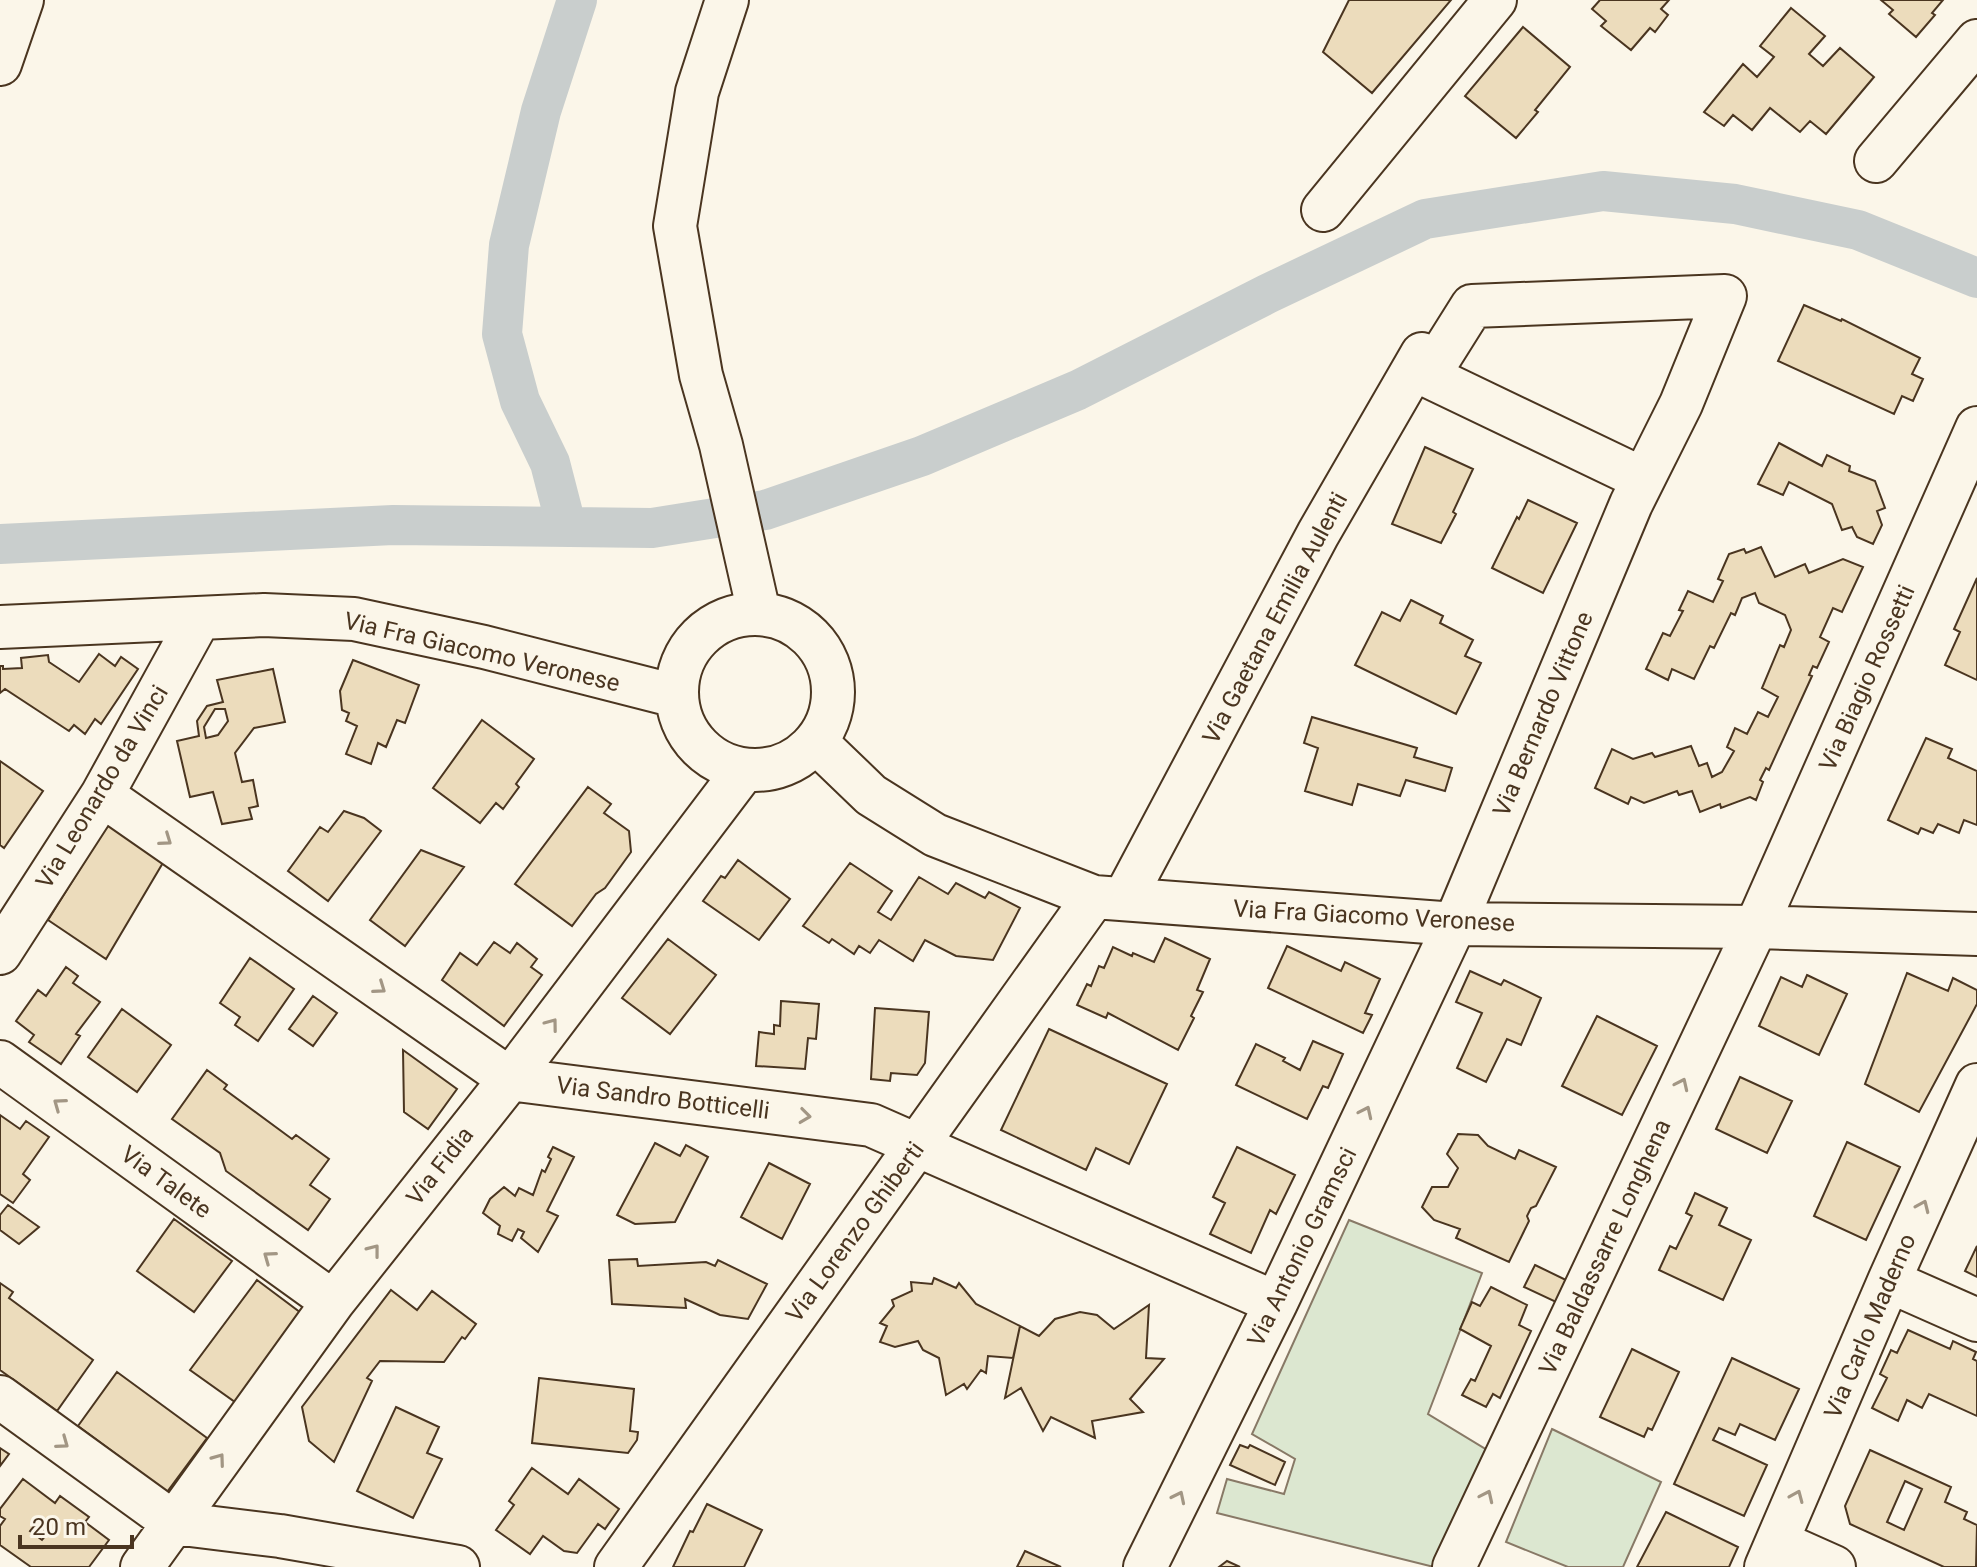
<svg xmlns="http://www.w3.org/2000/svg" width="1977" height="1567" font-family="Roboto,sans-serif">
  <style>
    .green { fill: #dce7d0; stroke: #887966; stroke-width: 2 }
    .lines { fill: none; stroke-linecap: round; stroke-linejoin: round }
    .canal { stroke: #c9cecd; stroke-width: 40 }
    .building { fill: #ecdcbc; stroke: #4a3520; stroke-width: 2; fill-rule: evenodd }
    .minor-casing { stroke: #4a3520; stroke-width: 46 }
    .minor { stroke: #fbf6e9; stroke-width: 42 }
    .oneway { stroke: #a29684 }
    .labels { text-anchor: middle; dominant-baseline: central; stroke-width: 6; stroke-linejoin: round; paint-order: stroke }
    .street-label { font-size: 24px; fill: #4a3520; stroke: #fbf6e9 }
  </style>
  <rect width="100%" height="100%" fill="#fbf6e9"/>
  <path class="green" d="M1349,1220l133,53 -54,141 59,36 -53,117 -217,-54 10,-34 57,15 11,-35 -43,-25z
    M1552,1429l109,53 -38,85h-55l-62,-25z"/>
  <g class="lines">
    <path class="canal" d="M566,525l-16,-62 -30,-62 -18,-67 7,-89 32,-134 36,-111
      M0,544l393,-19 259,3 113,-18 157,-54 156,-66 189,-96 158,-75 178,-28 132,13 123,26 119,48"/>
  </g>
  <path class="building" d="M1349,0h102l-79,93 -49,-41z
    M1600,0h69l-8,9 7,6 -13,17 -5,-4 -19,22 -30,-24 5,-5 -14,-12z
    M1881,0h62l-11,13 3,2 -19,22 -27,-23 4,-4z
    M1791,8l34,28 -16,18 14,12 17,-18 34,29 -48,57 -16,-13 -10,11 -30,-24 -18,22 -19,-15 -9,11 -20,-14 39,-48 14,13 17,-20 -14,-11z
    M1523,27l47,40 -35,43 3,2 -22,26 -51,-42z
    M1804,305l37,16 1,-2 78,39 -8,16 11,5 -10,22 -11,-5 -8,18 -116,-53z
    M1779,443l43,23 5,-11 23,11 -1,5 26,10 10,27 -8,3 5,14 -9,19 -16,-7 -5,-10 -10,3 -10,-26 -43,-22 -6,13 -25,-11z
    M1425,447l48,22 -20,43 3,2 -15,29 -49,-19z
    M1528,500l49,23 -34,70 -51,-25 25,-51 2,2z
    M1761,547l14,30 30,-13 4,9 34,-14 20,8 -21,45 -9,-4 -13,29 9,5 -12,26 -4,-2 -4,9 3,1 -43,94 -3,-2 -6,12 3,2 -7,18 -6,-3 -29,11 -1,-4 -20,8 -8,-21 -13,4 -2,-4 -33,12 -13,-6 -3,7 -33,-16 17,-39 21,10 19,-6 3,4 36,-11 8,20 8,-3 5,14 10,-5 12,-21 -7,-4 8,-19 12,6 11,-22 10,5 10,-20 -16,-9 18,-43 4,2 7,-17 -6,-15 -26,-12 -4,-10 -13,5 -7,17 -4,-2 -17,35 -4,-2 -16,33 -22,-10 -4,11 -22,-11 17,-36 7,3 13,-25 -4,-1 9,-19 25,11 10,-21 -5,-2 11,-25 15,-5 2,4z
    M1977,578v102l-32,-15 15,-33 -6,-3z
    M1411,600l32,16 -3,7 33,17 -8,16 16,7 -25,51 -101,-49 27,-53 18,9z
    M99,654l16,12 6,-9 17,12 -37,55 -6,-5 -10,15 -11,-9 -5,6 -64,-42 -5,4v-27h3v3l19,-1 -1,-10 27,-3 1,7 30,20z
    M353,660l66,25 -14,38 -8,-3 -11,27 -8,-4 -7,21 -25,-10 11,-28 -11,-5 3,-8 -7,-3 -2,-19z
    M273,669l12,53 -31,6 -19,25 7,29 11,-2 5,26 -9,2 3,11 -30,5 -9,-32 -23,5 -13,-56 22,-5 -2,-15 10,-15 16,-4 -6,-22zM215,709h10l3,12 -10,14 -12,3 -2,-11z
    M1312,717l105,31 -3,9 38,11 -7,23 -39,-11 -6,16 -42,-12 -6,21 -47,-14 13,-43 -14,-5z
    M482,720l52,39 -18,25 3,3 -16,22 -7,-6 -16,20 -47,-35z
    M1926,738l26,11 -4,9 29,13v54l-13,-5 -5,13 -21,-9 -5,9 -12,-5 -3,6 -30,-14z
    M0,761l43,30 -39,57 -4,-3z
    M588,787l23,17 -7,9 25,18 2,21 -26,36 -9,6 -24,32 -57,-42z
    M344,811l20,7 17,13 -53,70 -40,-30 32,-44 8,5z
    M108,824l56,37 -58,98 -58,-39z
    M421,850l43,17 -59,79 -35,-26z
    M738,860l52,39 -31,41 -56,-39 18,-25 4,2z
    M850,863l42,28 -14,21 13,8 28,-43 29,17 8,-11 29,15 4,-6 31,16 -27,52 -37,-4 -31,-16 -12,21 -34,-21 -9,13 -11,-7 -5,8 -22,-15 -3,4 -26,-17z
    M1165,938l45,21 -13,31 6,2 -12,24 3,2 -16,32 -70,-37 -2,5 -29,-13 10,-21 4,2 8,-20 5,2 9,-21 19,9 1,-3 21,9z
    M668,939l48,36 -46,59 -48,-36z
    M494,942l16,11 7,-10 20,16 -6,8 11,8 -38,51 -62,-46 18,-27 17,12z
    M1287,946l54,25 4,-9 35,17 -15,34 7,2 -9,18 -95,-45z
    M250,958l44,31 -36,52 -23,-16 5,-8 -20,-14z
    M66,967l12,9 -5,7 27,19 -24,32 4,2 -19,28 -32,-22 5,-7 -18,-14 22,-31 8,6z
    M1470,971l31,14 3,-5 37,18 -20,47 -14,-6 -21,43 -29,-14 25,-55 -26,-11z
    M1907,973l41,18 5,-13 24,12v14l-58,108 -54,-28z
    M1807,975l40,19 -28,61 -60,-29 22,-49 21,10z
    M313,996l24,17 -24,33 -24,-17z
    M781,1001l38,3 -3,35 -8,-1 -3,31 -49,-3 3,-34 15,2v-9l6,1z
    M875,1008l54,4 -4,51 -8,12 -26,-2 -1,8 -19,-2z
    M122,1009l49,36 -34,47 -49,-35z
    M1597,1016l60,30 -35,69 -60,-29z
    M1049,1029l118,55 -38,80 -33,-16 -10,22 -85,-40z
    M1313,1041l30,13 -15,34 -5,-2 -16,33 -71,-34 20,-41 29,14 -2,3 17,9z
    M403,1050l54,39 -29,40 -24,-17z
    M207,1070l20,15 -3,4 68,50 4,-4 33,24 -19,26 20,14 -22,31 -82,-59 -6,-18 -48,-34z
    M1740,1077l52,24 -25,52 -51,-24z
    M0,1115l20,14 6,-8 23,16 -26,37 7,6 -17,23 -13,-9z
    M1458,1134l20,1 10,11 27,13 4,-9 37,17 -20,39 -5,2 -4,8 2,5 -20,41 -53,-24 4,-9 -26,-9 -12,-13 10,-20h16l10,-19 -11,-14z
    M1847,1142l53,25 -34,73 -52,-24z
    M655,1143l25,13 6,-11 22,12 -33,65 -40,2 -18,-9z
    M553,1147l21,10 -27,54 11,5 -20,36 -17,-14 3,-6 -6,-3 -6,12 -14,-7 2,-8 -17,-13 7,-14 14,-12 11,9 4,-8 14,7 9,-25 3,2 6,-13 -3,-2z
    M1237,1147l58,28 -19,39 -6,-4 -19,43 -41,-19 15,-31 -12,-6z
    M769,1163l41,21 -28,55 -41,-22z
    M1695,1193l32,15 -8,17 32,15 -28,60 -64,-30 11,-24 6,3 16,-33 -6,-3z
    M8,1205l31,22 -20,17 -19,-14v-15z
    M174,1219l58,42 -38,51 -57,-41z
    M1977,1246v31l-12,-6z
    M637,1259l1,7 68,-4 9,4 3,-6 49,24 -19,35 -28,-4 -35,-16 1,9 -74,-4 -3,-44z
    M1535,1265l31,15 -10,22 -32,-15z
    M934,1278l22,10 3,-5 17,21 44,22 -7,32 -25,-2 -2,17 -5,-3 -14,19 -3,-5 -18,11 -7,-37 -16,-8 -5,-9 -23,6 -15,-5 7,-16 -7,-3 14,-17 -2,-6 20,-9 -1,-9 21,2z
    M257,1280l44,33 -66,89 -45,-32z
    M0,1283l13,9 -4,6 84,62 -36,51 -57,-41z
    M1491,1287l36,18 -8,20 12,6 -31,67 -7,-4 -7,13 -24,-12 9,-16 4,2 16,-35 -31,-17 12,-27 8,4z
    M391,1290l26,20 15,-19 44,33 -11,15 -3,-2 -18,25 -64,-1 -13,17 5,3 -38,81 -25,-21 -7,-34z
    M1149,1305l-3,53 18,1 -34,40 13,13 -51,9 3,17 -44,-21 -8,14 -22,-43 -16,10 15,-72 19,10 16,-17 25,-7 17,3 17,14z
    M1908,1330l42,19 3,-8 23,11 -3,7 4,2v55l-48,-22 -7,14 -15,-8 -9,21 -26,-13 15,-30 -7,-4 11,-24 6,3z
    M1632,1349l47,23 -27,58 -4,-2 -4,9 -44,-20z
    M1732,1358l67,31 -24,51 -35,-16 -5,11 -16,-7 -6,12 54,25 -23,51 -70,-32z
    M117,1372l90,66 -40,54 -89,-66z
    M539,1378l95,11 -4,42 8,1 -1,8 -9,13 -96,-10z
    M396,1407l43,20 -12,26 15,6 -29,59 -56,-27z
    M1240,1445l8,3 2,-3 35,17 -10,23 -45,-20z
    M0,1448l9,6 -9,12z
    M1870,1450l81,37 -6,15 22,10 -3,7 13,6 -1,42h-32l-94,-43 -5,-18zM1905,1481l17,8 -18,41 -17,-8z
    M532,1468l36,26 11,-15 40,30 -14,20 -7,-5 -21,29 -13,-2 -21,-15 -13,18 -34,-24 18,-25 -5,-4z
    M23,1479l32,24 5,-7 29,21 -4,5 24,18 -20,27h-58l-31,-22v-19l5,-7 -5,-3v-7zM35,1525l12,9 -5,6 -12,-9z
    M707,1504l55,26 -18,37h-71l17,-36 3,1z
    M1666,1512l72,35 -9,20h-92z
    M1025,1551l36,16h-44z
    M1227,1561l13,6h-21z"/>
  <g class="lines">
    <g class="minor-casing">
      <path id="minor" d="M727,0l-30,92 -22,134 26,149 20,70 38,168
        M0,64l22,-64
        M1876,161l101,-120
        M1323,210l172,-210
        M677 692a78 78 0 1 1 156 0a78 78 0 1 1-156 0Z
        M0,627l264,-12 90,4 130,28 192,49
        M816,742l55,53 64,40 159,62 361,27 301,3 221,7
        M102,795l408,284 361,46 405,178
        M1124,899l194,-365 104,-180 13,11
        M0,953l102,-158 97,-176
        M0,1062l333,240
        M1889,1281l88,39
        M0,1397l174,126 106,13 178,31
        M1778,1542l56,25
        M142,1567l191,-265 177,-223 234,-309
        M616,1567l478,-670
        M1145,1567l131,-264 179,-379 176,-420 50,-100 44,-108 -253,10 -44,70 215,103
        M1454,1567l302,-640 221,-499
        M1766,1567l123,-286 88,-196"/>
    </g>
    <use href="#minor" class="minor"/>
  </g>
  <defs><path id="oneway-chevron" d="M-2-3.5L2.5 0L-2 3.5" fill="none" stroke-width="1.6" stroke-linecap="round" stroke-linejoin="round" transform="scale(2)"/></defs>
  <g class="oneway">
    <use href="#oneway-chevron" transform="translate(166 840) rotate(35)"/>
    <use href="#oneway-chevron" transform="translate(380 988) rotate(35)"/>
    <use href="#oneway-chevron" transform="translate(552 1024) rotate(-53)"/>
    <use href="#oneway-chevron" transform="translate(1682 1084) rotate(-65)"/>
    <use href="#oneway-chevron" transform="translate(59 1104) rotate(-144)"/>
    <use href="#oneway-chevron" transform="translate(1366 1112) rotate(-65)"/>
    <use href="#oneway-chevron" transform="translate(805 1116) rotate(7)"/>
    <use href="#oneway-chevron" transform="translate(1923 1206) rotate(-66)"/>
    <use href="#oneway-chevron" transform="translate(374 1250) rotate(-52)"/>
    <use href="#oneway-chevron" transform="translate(269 1257) rotate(-144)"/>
    <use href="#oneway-chevron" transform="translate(63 1443) rotate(36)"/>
    <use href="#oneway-chevron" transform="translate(219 1459) rotate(-54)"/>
    <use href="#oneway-chevron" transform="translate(1487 1496) rotate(-65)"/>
    <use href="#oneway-chevron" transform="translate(1797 1496) rotate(-67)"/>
    <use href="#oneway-chevron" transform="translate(1179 1497) rotate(-64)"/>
  </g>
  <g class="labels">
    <g class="street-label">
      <text transform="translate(1275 618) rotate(-62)">Via Gaetana Emilia Aulenti</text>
      <text transform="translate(482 652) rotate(13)">Via Fra Giacomo Veronese</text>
      <text transform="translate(1867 678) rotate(-66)">Via Biagio Rossetti</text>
      <text transform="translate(1543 714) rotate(-67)">Via Bernardo Vittone</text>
      <text transform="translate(102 787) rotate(-59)">Via Leonardo da Vinci</text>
      <text transform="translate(1374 916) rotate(3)">Via Fra Giacomo Veronese</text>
      <text transform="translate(663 1098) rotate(7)">Via Sandro Botticelli</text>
      <text transform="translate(440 1166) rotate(-52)">Via Fidia</text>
      <text transform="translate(166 1182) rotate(36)">Via Talete</text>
      <text transform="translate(855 1232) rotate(-54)">Via Lorenzo Ghiberti</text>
      <text transform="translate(1302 1247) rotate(-64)">Via Antonio Gramsci</text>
      <text transform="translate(1605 1247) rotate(-65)">Via Baldassarre Longhena</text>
      <text transform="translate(1870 1326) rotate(-67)">Via Carlo Maderno</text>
    </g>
  </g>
  <path d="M20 1535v12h112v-12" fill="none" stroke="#4a3520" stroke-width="4"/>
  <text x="32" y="1535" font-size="24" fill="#4a3520" stroke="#fbf6e9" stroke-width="6" paint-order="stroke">20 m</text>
</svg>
